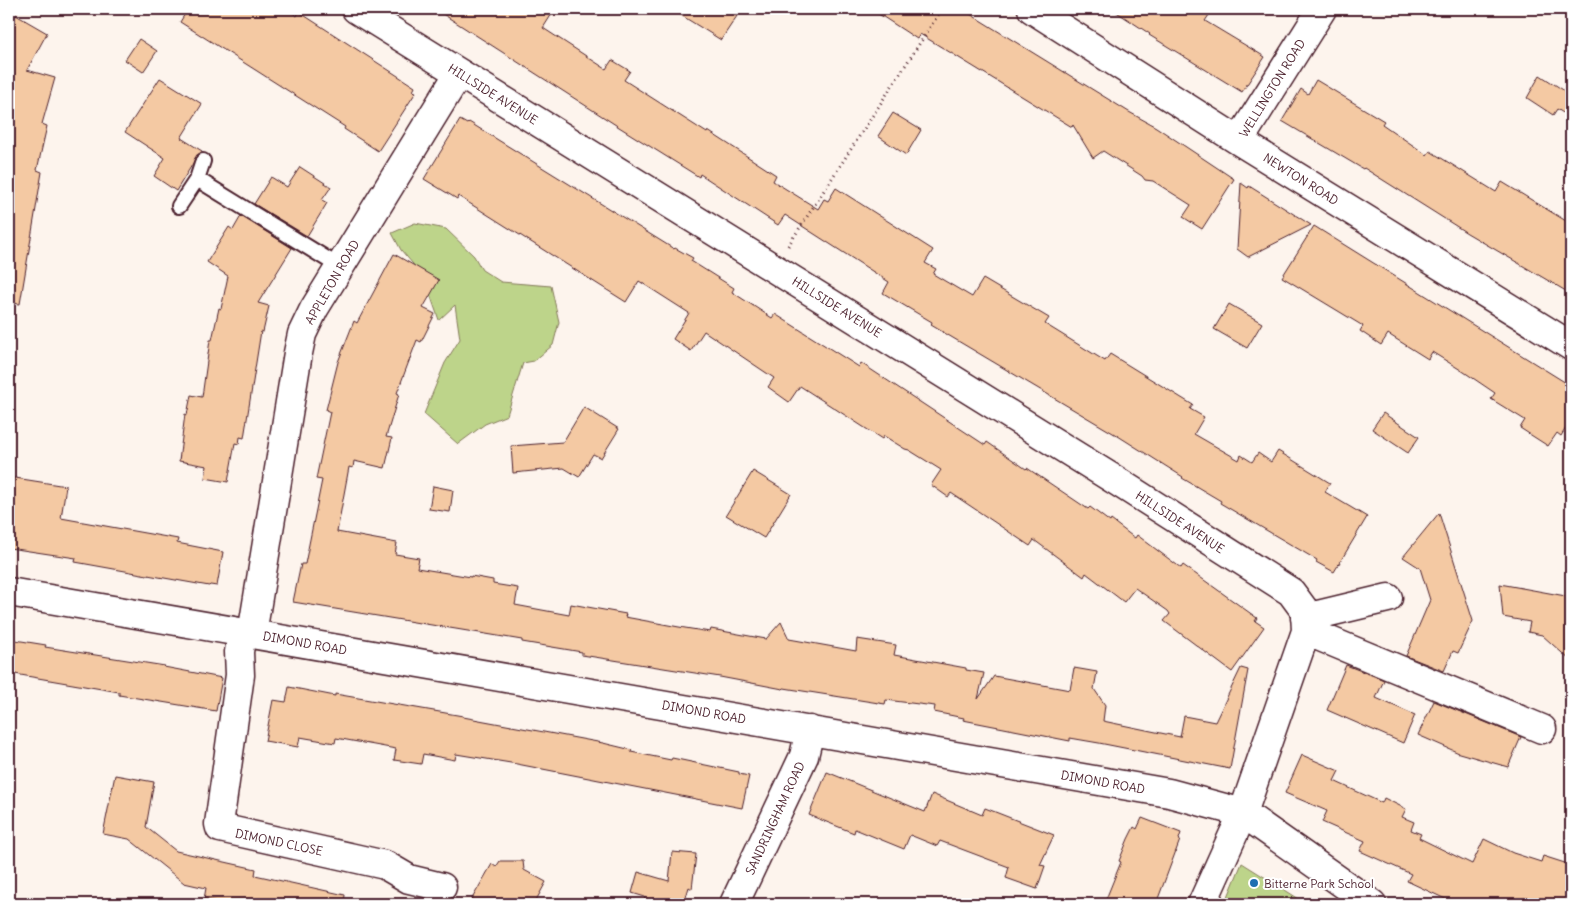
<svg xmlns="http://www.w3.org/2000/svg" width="1580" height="913" font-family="Delius,sans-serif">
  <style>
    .green { fill: #bdd48a; stroke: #847a5a }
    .building { fill: #f4c9a3; stroke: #4a1f2b }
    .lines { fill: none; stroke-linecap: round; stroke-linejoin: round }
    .lane-casing { stroke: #4a1f2b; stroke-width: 18 }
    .street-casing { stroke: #4a1f2b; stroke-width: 31 }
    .path { stroke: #4a1f2b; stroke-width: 3; stroke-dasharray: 1 4; stroke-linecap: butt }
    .lane { stroke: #fff; stroke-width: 14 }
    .street { stroke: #fff; stroke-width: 28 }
    .poi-dot { fill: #1f6fb2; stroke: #fff; stroke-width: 2 }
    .labels { text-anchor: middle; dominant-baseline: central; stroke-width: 4; stroke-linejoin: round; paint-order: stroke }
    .street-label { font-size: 12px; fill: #4a1f2b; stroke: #fff }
    .poi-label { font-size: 12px; fill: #4a1f2b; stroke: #fff; text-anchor: start }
  </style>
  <rect width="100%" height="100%" fill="#fdf4ed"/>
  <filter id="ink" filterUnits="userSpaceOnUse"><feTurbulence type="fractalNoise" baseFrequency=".02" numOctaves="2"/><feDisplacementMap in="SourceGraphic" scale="10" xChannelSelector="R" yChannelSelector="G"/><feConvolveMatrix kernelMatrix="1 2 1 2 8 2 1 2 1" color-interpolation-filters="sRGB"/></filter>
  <g filter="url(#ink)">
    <path class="green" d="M415,223l31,6 28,27 8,14 19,12 50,4 8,36 -6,23 -19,16 -11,2 -16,52 -22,9 -27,20 -34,-30 21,-51 15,-24 -5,-34 -16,15 -15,-43 -23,-27 -9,-17z
      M1242,863l65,41h-82z"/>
    <path class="building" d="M188,9h99l10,7 2,-4 116,75 -2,4 3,1 -38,59 -34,-22 1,-2 -165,-105z
      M435,9h120l-12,19 63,41 6,-9 18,11 -6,9 83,53 1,-2 68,44 -3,6 45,28 6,-10 4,2 8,-13 97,62 -8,13 11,6 -3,5 39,23 11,-18 66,39 -4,6 60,37 5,-7 83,51 -3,4 14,8 -10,17 45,26 2,-5 11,7 6,-9 13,9 7,-11 52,32 -5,9 42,25 -33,55 -18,-10 1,-2 -97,-57 1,-2 -39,-23 1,-1 -65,-41 -187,-111 1,-3 -49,-29 6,-11 -104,-67 -7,10 -78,-51 -1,3 -80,-50z
      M671,9h55l11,7 -16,24z
      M871,9h91l167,103 27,15 78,52 -32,50 -19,-12 8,-12 -38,-24 -8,-1 -3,-4 -39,-25 -10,7 -20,-33 -1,2 -152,-93 -3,5z
      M1112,9h101l-8,12 60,36 -23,35 -93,-57 1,-1z
      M9,11l38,22 -20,37 28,8 -13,46 5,2 -10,44 5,2 -22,132 -11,-1z
      M139,39l18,12 -14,21 -18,-12z
      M1540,75l31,20v23l-14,-9 -4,6 -26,-17z
      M160,78l42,26 -21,34 21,13 -7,7 -3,7 -16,26 -22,-15 11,-18 -40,-26z
      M1316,80l68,41 -2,3 45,31 3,-4 66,41 6,-10 69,42v70l-104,-61 -103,-65 -1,1 -81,-48 19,-32 7,5z
      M893,113l28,17 -15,25 -28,-19z
      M460,120l7,4 2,-2 205,127 1,-1 18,10 -2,3 43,27 -2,4 40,26 3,-4 84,53 2,-4 124,82 2,-3 39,27 1,-1 61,41 2,-2 20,15 1,-2 21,16 3,2 2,-3 44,33 2,-3 74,53 -2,3 9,6 -32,45 -68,-51 6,-7 -2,-3 -33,-23 -11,14 -38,-29 -2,4 -50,-37 -4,6 -79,-53 -3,4 -17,-12 10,-15 -32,-20 -4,-1 -21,-13 -2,3 -82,-53 -11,16 -21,-15 6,-9 -70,-47 -13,20 -18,-12 16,-26 -50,-32 -13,21 -168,-106 -1,3 -33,-20z
      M300,167l31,20 -9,13 5,3 -20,33 -53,-32 17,-27 16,10z
      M1241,183l7,5 1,-2 62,39 -63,32 -11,-8z
      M241,216l51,32 -34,55 11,3 -6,26 -2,-1 -17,107 -4,-1 -1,7 -4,-1 -7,39 -23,-4 2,-12 -28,-5 6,-47 2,1 4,-20 11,2 8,-57h2l7,-32 2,1 7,-33 -21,-14 22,-35 4,3z
      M1314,226l257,160v34l-10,16 -4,-3 -9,13 -28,-18 5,-8 -34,-21 4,-6 -31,-21 -32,-20 -4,7 -40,-25 -7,11 -21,-14 3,-5 -81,-49z
      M394,254l45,26 -16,28 12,6 -14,28 -4,-2 -20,53 2,1 -13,43 6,1 -7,30 -31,-7 -1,7 -4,-1 -12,65 60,11 -2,11 24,4 -2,10 54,9v-1l22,4v4l25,4 -3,17 54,10 2,-11 55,10 -1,3 54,10 31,5 1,-3 55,10 15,-17 8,17 67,12 1,-12 39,6 -2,10 72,13v2l18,3 -6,26 16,-23 76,14 4,-22 23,4 -3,17 11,16 -2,16 77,16 4,-21 31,6 26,-54 7,2 -18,99 -131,-26 -29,-5v3l-107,-21 1,-2 -30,-6 1,-6 -49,-6 -1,4 -101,-16 -1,1 -63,-12 -138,-22v-3l-60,-10v-2l-229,-38 8,-38h4l17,-84 -6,-1 14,-67 -4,-2 12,-48 16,-41 3,2z
      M1229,304l33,19 -15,25 -33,-19z
      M584,407l35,22 -18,29 -8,-4 -14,23 -15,-9 -51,5 -2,-27 52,-4z
      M1383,413l36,24 -11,16 -36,-24z
      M753,471l38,23 -27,44 -38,-23z
      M9,477l57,9 -5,32 117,21 -1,4 46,9 -6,34 -7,-1 -1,1 -134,-24 1,-4 -67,-10z
      M433,486l20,4 -3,22 -21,-3z
      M1439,513l34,108 -15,32 -5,-2 -9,20 -38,-15 24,-56 -10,-32 -17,-11z
      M1500,584l71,13v64l-29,-26 -14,-3 2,-10 -27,-5z
      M9,639l37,6 -1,2 120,19 -1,1 58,11 -6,33 -97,-16v-3l-110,-19z
      M1346,665l38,15 -8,18 39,17 -12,28 -76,-33z
      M289,687l46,9v-2l128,22v1l140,26 29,7 -1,2 40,8 1,-2 67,14v2l10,2 -7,32 -225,-44 -61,-10 -1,6 -32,-6 -2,10 -27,-4 2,-11 -60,-11 -1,5 -35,-6 -2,10 -33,-6 8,-41 13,2z
      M1434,701l87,36 -13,30 -49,-14 -41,-18z
      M1302,755l37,16 -5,10 48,22 2,-5 22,11 -4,8 12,5 -3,8 10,4 -2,4 53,26 12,-25 29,14 28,9 2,-6 28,9v39l-23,-4 -1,4h-91l-49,-23 4,-7 -51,-23 5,-10 -43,-19 5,-11 -42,-18z
      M827,772l98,40 7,-18 50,21 3,-7 69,27 -14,30 5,1 -8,23 -31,-11 3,-11 -69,-26 -3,5 -27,-11 -6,14 -49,-20 -1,4 -45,-18z
      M115,775l39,7 -8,45 30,24 80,18 -1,6 90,20 -1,9h-115l-25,-5 2,-11 -22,-5 -55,-44 -26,-5z
      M1142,818l39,15 -2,6 1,1 -24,64h-52l17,-42 -2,-1 9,-22 6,-12 3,2z
      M672,852l24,2 -4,35 -3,-2 -5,17h-41l2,-7 -13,-4 6,-21 31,9z
      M500,861h23l1,9 22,12 -12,22h-65l23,-40 4,3z"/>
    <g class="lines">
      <g class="lane-casing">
        <path id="lane" d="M197,179l6,-18
          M179,206l18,-27 143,88"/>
      </g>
      <g class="street-casing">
        <path id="street" d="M356,9l759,471 176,112 14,19 1,20 -63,182 -41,91
          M1032,9l207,132 332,205
          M1239,141l83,-132
          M9,592l1160,201 74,20 129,91
          M1305,618l83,-20
          M1306,631l236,98
          M242,632l-3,20 1,23 -21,149 1,4 165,37 24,14 33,8
          M252,634l46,-281 4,-19 12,-25 145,-236
          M734,904l70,-148 6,-26"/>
      </g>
      <path class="path" d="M788,246l154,-237"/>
      <use href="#lane" class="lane"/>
      <use href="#street" class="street"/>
    </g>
  </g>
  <circle class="poi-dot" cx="1254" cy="883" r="5"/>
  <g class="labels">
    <g class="street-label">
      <text transform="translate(1272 88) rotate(-58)">WELLINGTON ROAD</text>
      <text transform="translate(493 94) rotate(32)">HILLSIDE AVENUE</text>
      <text transform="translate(1301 179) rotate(32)">NEWTON ROAD</text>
      <text transform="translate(332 282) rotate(-60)">APPLETON ROAD</text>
      <text transform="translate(837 307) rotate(32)">HILLSIDE AVENUE</text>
      <text transform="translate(1180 522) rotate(33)">HILLSIDE AVENUE</text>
      <text transform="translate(305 643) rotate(10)">DIMOND ROAD</text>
      <text transform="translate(704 712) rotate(10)">DIMOND ROAD</text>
      <text transform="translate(1103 782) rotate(10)">DIMOND ROAD</text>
      <text transform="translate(775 818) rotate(-65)">SANDRINGHAM ROAD</text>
      <text transform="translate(279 842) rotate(12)">DIMOND CLOSE</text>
    </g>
    <g class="poi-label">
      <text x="1264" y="883">Bitterne Park School</text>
    </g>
  </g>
  <rect width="1580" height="913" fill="none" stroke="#fff" stroke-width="30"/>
  <rect x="15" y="15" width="1550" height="883" fill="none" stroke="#4a1f2b" stroke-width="2" filter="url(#ink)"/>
</svg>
